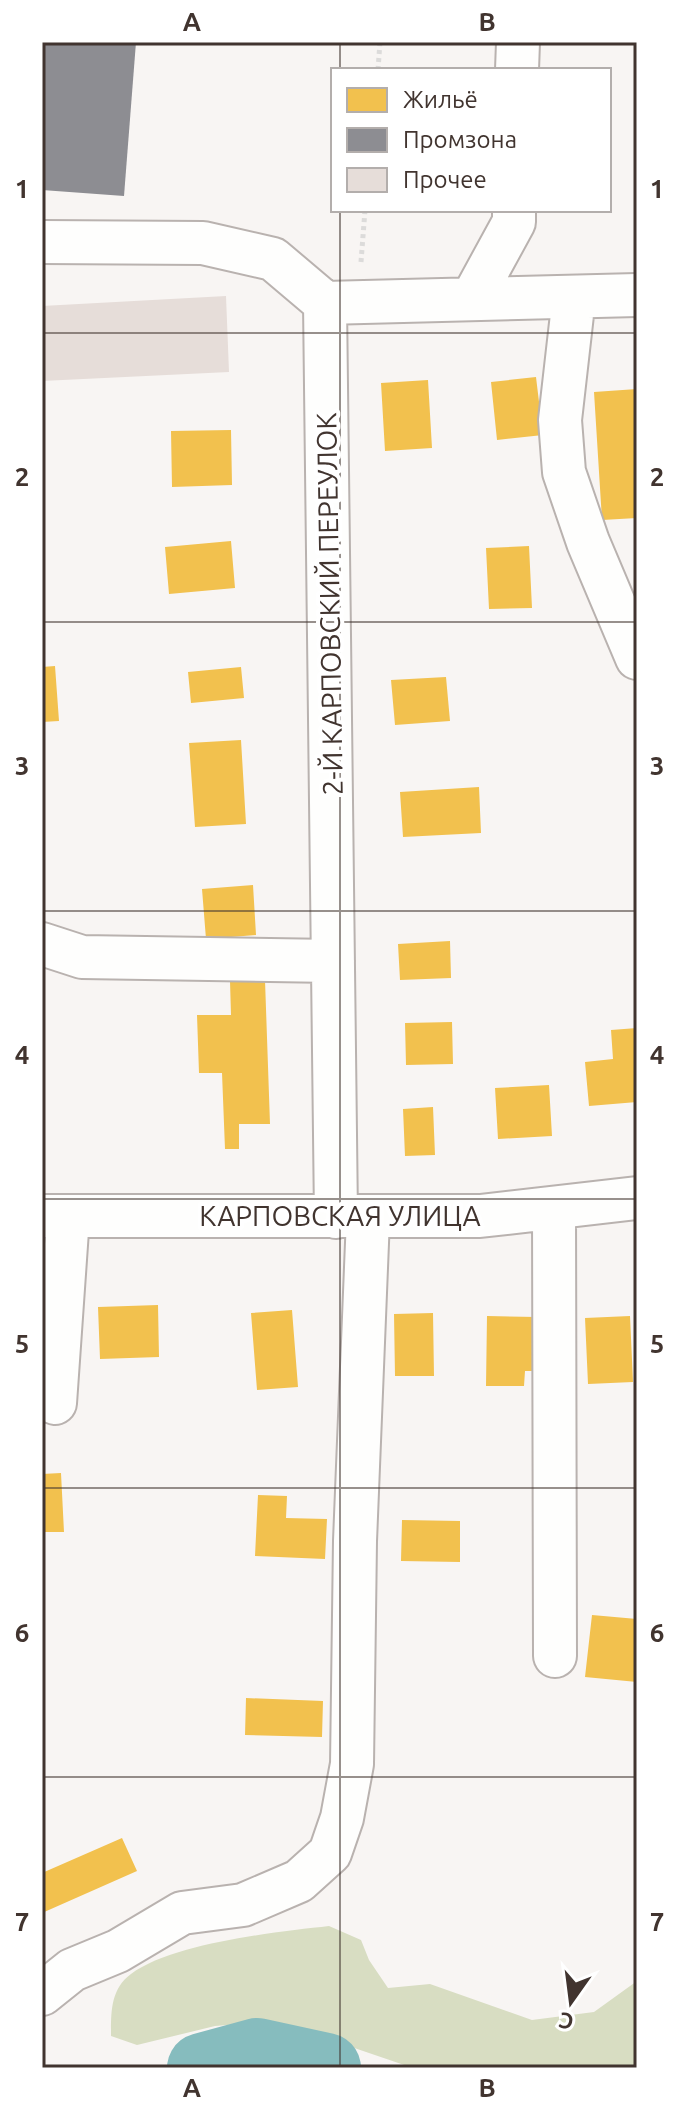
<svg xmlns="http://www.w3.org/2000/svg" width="679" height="2110" font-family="Ubuntu,sans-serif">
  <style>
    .green { fill: #d8ddc2 }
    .homes { fill: #f2c14e }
    .industry { fill: #8d8d92 }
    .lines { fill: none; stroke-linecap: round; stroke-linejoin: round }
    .river { stroke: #86bcbe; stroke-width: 70 }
    .building { fill: #e6ddd9 }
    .minor-casing { stroke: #b9b2af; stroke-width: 46 }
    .path { stroke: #dcdbda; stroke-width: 5; stroke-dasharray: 4 4; stroke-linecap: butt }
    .minor { stroke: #fefefd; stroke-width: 42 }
    .grid { fill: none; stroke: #41342f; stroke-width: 2; stroke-opacity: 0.55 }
    .labels { text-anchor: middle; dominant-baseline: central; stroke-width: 8; stroke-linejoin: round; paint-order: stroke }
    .street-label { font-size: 28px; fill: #41342f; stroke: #fff }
    .neatline { fill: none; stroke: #41342f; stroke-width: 3 }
    .grid-label { font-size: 26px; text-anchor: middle; font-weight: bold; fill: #41342f }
  </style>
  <rect width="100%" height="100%" fill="#f8f5f3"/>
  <path class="green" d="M329,1926l32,14 8,20 19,28 42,-4 102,36 62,-8 43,-31v87h-224l-88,-30 -60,-16 -50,4 -78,19 -26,-9c0,-22 -1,-47 20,-62 42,-31 145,-42 198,-48z"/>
  <path class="homes" d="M536,377l7,58 -46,5 -6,-58z
    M428,380l4,68 -47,3 -4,-68z
    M637,389v129l-35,2 -8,-128z
    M231,430l1,55 -60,2 -1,-56z
    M231,541l4,47 -66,6 -4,-47z
    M529,546l3,62 -43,1 -3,-61z
    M55,666l4,55 -17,1v-55z
    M241,667l3,31 -53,5 -3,-31z
    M446,677l4,44 -55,4 -4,-45z
    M241,740l5,84 -51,3 -6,-84z
    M479,787l2,46 -78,4 -3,-45z
    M253,885l3,50 -50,4 -4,-50z
    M450,941l1,37 -51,2 -2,-36z
    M265,980l5,144h-31v25h-14l-3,-76h-23l-2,-58h34l-1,-34z
    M452,1022l1,42 -47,1 -1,-42z
    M637,1028v74l-48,4 -4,-44 28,-3 -2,-29z
    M549,1085l3,51 -54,3 -3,-51z
    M433,1107l2,48 -30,1 -2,-47z
    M158,1305l1,52 -59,2 -2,-52z
    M292,1310l6,77 -41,3 -6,-77z
    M433,1313l1,63h-39l-1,-62z
    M487,1316l50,1 -1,54h-11l-1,15h-38z
    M630,1316l3,66 -45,2 -3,-66z
    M61,1473l3,59h-22v-58z
    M258,1495l29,1 -1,22 41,1 -2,40 -70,-3z
    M402,1520l58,1v41l-59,-1z
    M592,1615l45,4v63l-52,-5z
    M246,1698l77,3 -1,36 -77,-2z
    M122,1838l15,33 -95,42v-40z"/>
  <path class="industry" d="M42,42h94l-12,154 -82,-6z"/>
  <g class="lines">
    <path class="river" d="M202,2068l55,-15 69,15"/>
  </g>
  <path class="building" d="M226,296l3,76 -187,9v-75z"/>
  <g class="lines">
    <g class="minor-casing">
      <path id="minor" d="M517,70l1,-28
        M42,242l161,1 70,16 52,44
        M574,297l-14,123 4,52 24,70 49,116
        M472,299l42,-77v-12
        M42,944l40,13 251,4
        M554,1208l1,448
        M42,1216h438l157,-18
        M336,1217l-11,-914 312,-8
        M55,1403l13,-187
        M42,1994l30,-24 46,-19 64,-38 61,-8 56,-24 31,-28 12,-35 10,-54 3,-223 13,-323"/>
    </g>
    <path class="path" d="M378,70l2,-28
      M361,262l4,-52"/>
    <use href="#minor" class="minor"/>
  </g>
  <path class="grid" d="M340,42v28M340,210v1858M42,333h595M42,622h595M42,911h595M42,1199h595M42,1488h595M42,1777h595"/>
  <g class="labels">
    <g class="street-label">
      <text transform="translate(329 604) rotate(-91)">2-Й КАРПОВСКИЙ ПЕРЕУЛОК</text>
      <text x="340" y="1215">КАРПОВСКАЯ УЛИЦА</text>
    </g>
  </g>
  <rect width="679" height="2110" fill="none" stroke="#ffffff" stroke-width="88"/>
  <rect x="331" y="68" width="280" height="144" fill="#ffffff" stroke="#b3aeac" stroke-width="2"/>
  <rect x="347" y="88" width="40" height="24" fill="#f2c14e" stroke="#b3aeac" stroke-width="2"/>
  <text x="403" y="108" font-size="24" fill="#41342f">Жильё</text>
  <rect x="347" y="128" width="40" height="24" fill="#8d8d92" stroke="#b3aeac" stroke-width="2"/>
  <text x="403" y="148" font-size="24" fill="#41342f">Промзона</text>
  <rect x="347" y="168" width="40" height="24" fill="#e6ddd9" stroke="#b3aeac" stroke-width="2"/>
  <text x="403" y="188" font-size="24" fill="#41342f">Прочее</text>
  <g transform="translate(571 2002) rotate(194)" stroke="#ffffff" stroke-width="6" paint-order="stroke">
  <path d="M0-6L14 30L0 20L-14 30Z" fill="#41342f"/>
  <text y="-12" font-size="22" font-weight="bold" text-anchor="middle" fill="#41342f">С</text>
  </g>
  <rect x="44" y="44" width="591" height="2022" class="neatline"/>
  <g class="grid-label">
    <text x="192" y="31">A</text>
    <text x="487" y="31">B</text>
    <text x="22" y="198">1</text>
    <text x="657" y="198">1</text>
    <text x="22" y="486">2</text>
    <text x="657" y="486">2</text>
    <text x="22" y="775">3</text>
    <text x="657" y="775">3</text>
    <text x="22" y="1064">4</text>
    <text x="657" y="1064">4</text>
    <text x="22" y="1353">5</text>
    <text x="657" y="1353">5</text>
    <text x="22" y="1642">6</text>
    <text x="657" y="1642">6</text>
    <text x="22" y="1931">7</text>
    <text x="657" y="1931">7</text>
    <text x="192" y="2097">A</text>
    <text x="487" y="2097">B</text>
  </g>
</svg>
